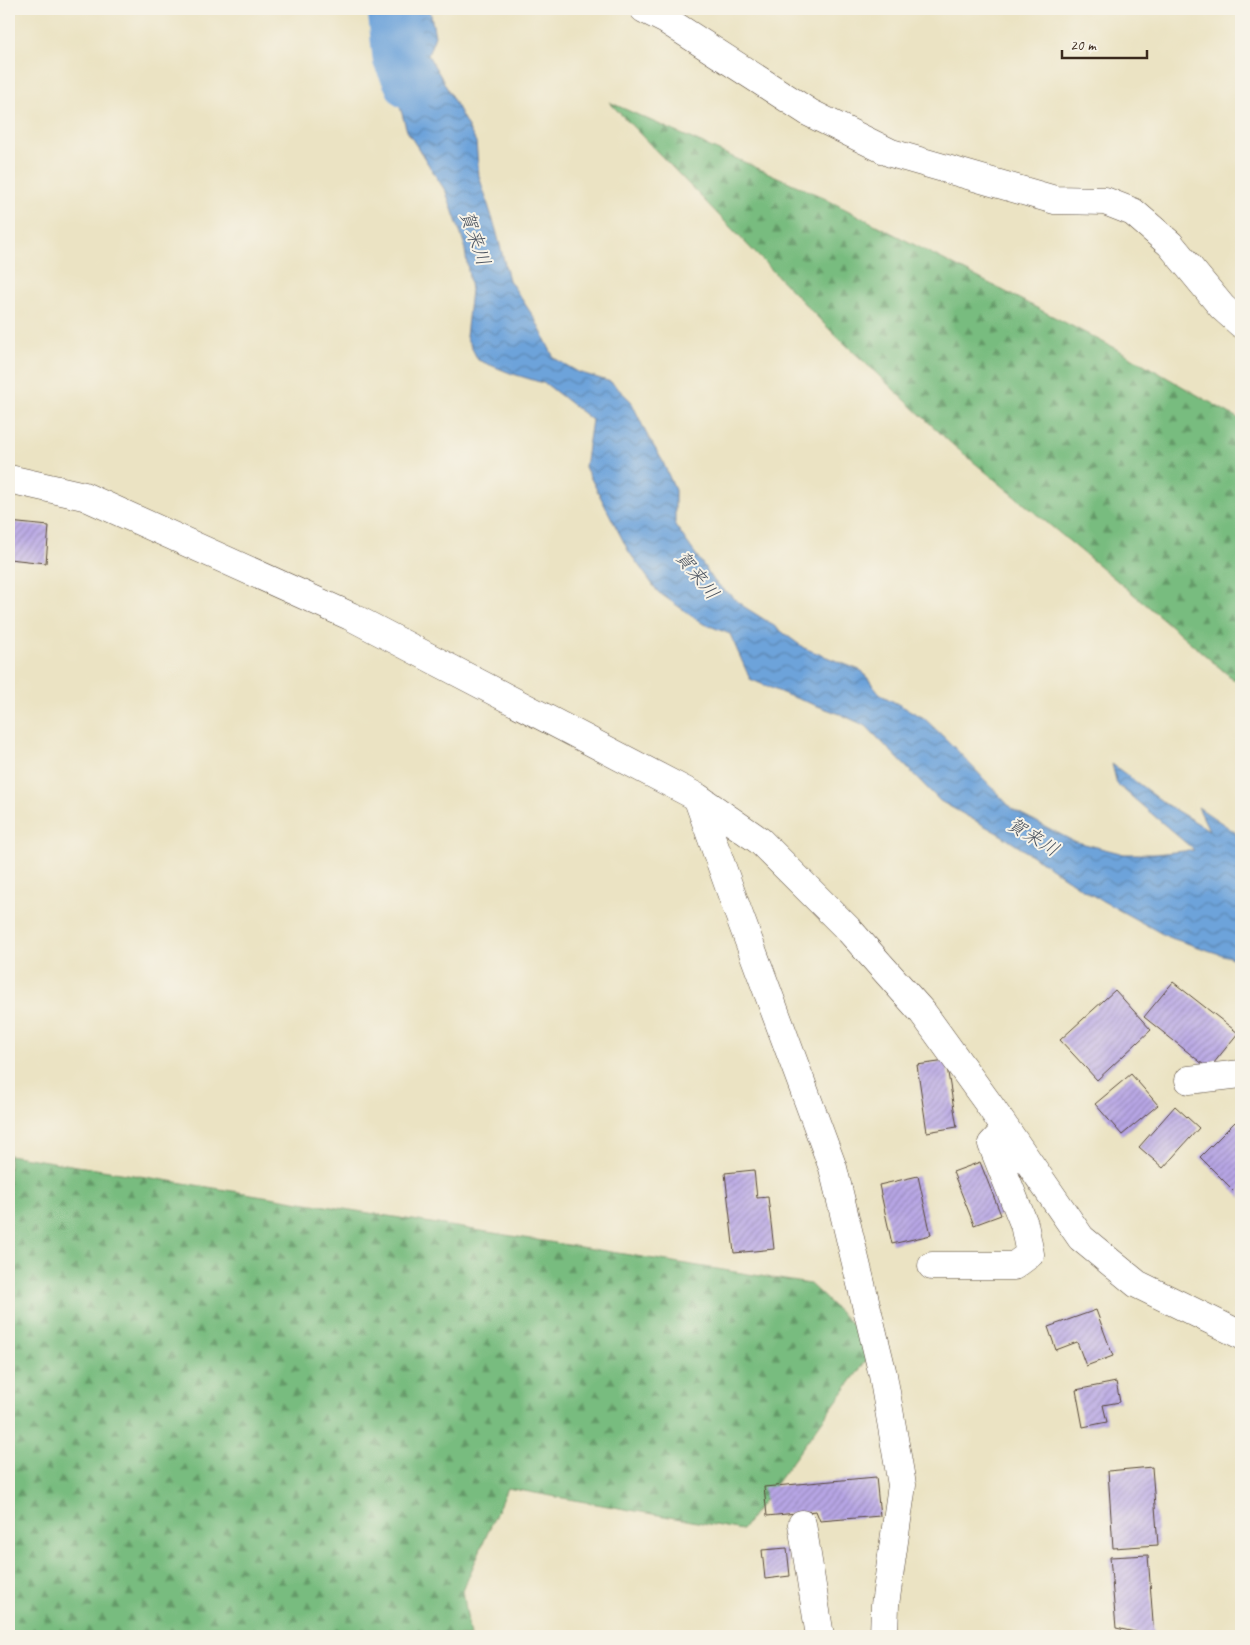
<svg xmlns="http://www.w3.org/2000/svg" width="1250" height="1645" font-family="Caveat,'Klee One',sans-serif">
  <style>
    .forest { fill: url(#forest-firs); stroke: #5a734e }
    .water { fill: url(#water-waves); stroke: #54667c }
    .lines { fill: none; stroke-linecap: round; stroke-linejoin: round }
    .river { stroke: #6da3da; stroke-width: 51 }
    .building { fill: url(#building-hatch) }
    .minor-casing { stroke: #554637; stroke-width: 29 }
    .minor { stroke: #fff; stroke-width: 28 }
    .labels { text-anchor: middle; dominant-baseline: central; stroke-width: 4; stroke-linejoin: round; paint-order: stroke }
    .water-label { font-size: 19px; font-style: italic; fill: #4c5460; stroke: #f7f3e8 }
  </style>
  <defs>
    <pattern id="forest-firs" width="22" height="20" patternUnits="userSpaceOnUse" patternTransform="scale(1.25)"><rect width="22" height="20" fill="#78bc7f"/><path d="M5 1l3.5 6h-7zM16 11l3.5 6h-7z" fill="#649967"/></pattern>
    <pattern id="water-waves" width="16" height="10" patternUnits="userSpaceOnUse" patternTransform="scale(1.25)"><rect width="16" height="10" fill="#6da3da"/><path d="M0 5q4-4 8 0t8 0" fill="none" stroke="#5b85b0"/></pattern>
    <pattern id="building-hatch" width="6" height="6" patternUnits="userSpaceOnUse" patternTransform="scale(1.25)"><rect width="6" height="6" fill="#b7a6e5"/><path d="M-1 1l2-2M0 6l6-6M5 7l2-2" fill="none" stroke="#9687b9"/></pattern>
  </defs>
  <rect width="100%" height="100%" fill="#f7f3e8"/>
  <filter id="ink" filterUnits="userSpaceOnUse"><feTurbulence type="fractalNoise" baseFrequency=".02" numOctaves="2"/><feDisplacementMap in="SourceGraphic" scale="10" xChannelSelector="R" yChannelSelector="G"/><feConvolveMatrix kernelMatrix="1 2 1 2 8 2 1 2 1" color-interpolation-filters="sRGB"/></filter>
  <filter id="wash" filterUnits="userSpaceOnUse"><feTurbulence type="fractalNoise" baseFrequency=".0096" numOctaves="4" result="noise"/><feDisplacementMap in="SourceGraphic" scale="20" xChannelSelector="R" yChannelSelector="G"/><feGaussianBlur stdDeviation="1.12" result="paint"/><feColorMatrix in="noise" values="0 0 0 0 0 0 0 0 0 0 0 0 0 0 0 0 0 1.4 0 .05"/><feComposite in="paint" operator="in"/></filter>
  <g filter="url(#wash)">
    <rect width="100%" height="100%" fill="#ebe3c3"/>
    <path class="forest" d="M609,102l209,93 306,158 117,67v266l-92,-79 -196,-162 -123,-115z
      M9,1155l801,129 66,63 -134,183 -235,-42 -44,102 7,46h-461z"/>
    <path class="water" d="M430,10l5,26 -7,19 13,22 35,65 3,34 17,54 13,50 26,39 19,39 24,14 33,10 20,19 15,32 16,27 13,30v35l40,57 28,24 27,17 34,25 58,23 19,24 43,23 30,29 58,62 61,32 51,13h30l40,-4 -77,-66 -5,-20 55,41 42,25 -11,-23 37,25 6,17v112l-73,-24 -78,-43 -89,-59 -61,-34 -74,-75 -26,-12 -53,-19 -37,-16 -20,-45 -28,-11 -44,-31 -29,-40 -44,-85 7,-47 -46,-36 -36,-11 -32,-13 -12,-23 5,-47 -7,-47 -18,-51 -39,-61 -23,-79 -2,-32z"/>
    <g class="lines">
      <path class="river" d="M393,9l5,49 13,27"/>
    </g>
    <g id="blocks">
      <path class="building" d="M9,522l40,4 -3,37 -37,-4z
        M1173,982l65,51 -29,36 -65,-52z
        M1115,990l36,40 -54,50 -37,-40z
        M946,1061l11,66 -30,5 -10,-67z
        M1131,1074l27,31 -36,30 -27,-31z
        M1175,1106l24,22 -36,40 -24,-21z
        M1235,1122l6,6v70l-41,-41z
        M980,1162l21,53 -27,10 -21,-53z
        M754,1170l3,28 11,-1 6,52 -40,4 -9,-80z
        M918,1176l13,59 -39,9 -13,-59z
        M1096,1310l17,46 -27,10 -9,-24 -21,8 -8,-23z
        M1116,1382l4,20 -17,3 4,17 -24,5 -7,-37z
        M1152,1467l6,78 -45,3 -5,-77z
        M876,1477l4,39 -60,5 -4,-10 -49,5 -3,-29z
        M787,1548l3,28 -25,3 -3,-29z
        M1148,1555l6,81 -38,-8 -6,-71z"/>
    </g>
  </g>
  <g filter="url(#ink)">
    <use href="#blocks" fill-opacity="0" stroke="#554637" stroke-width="1"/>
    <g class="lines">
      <g class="minor-casing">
        <path id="minor" d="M644,9l22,11 144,93 81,40 164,47 50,1 28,11 37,32 52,63 19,17
          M9,479l75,17 266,120 347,181 63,44 90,90 73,82 65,90 93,135 56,46 104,51
          M697,797l41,115 95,256 50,207 19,110 -17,120 -1,31
          M1189,1080l52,-6
          M932,1266h82l16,-12 -6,-30 -32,-80 14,-15
          M802,1524l18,112"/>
      </g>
      <use href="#minor" class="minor"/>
    </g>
  </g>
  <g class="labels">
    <g class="water-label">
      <text transform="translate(475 238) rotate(71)">賀来川</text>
      <text transform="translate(697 575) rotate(51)">賀来川</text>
      <text transform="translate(1033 837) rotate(32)">賀来川</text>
    </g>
  </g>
  <rect width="1250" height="1645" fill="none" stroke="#f7f3e8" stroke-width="30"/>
  <path d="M1062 50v8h85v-8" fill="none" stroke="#3b2a1e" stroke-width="2.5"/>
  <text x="1070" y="50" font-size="15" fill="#3b2a1e" stroke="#f7f3e8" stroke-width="4" paint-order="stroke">20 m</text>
</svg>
